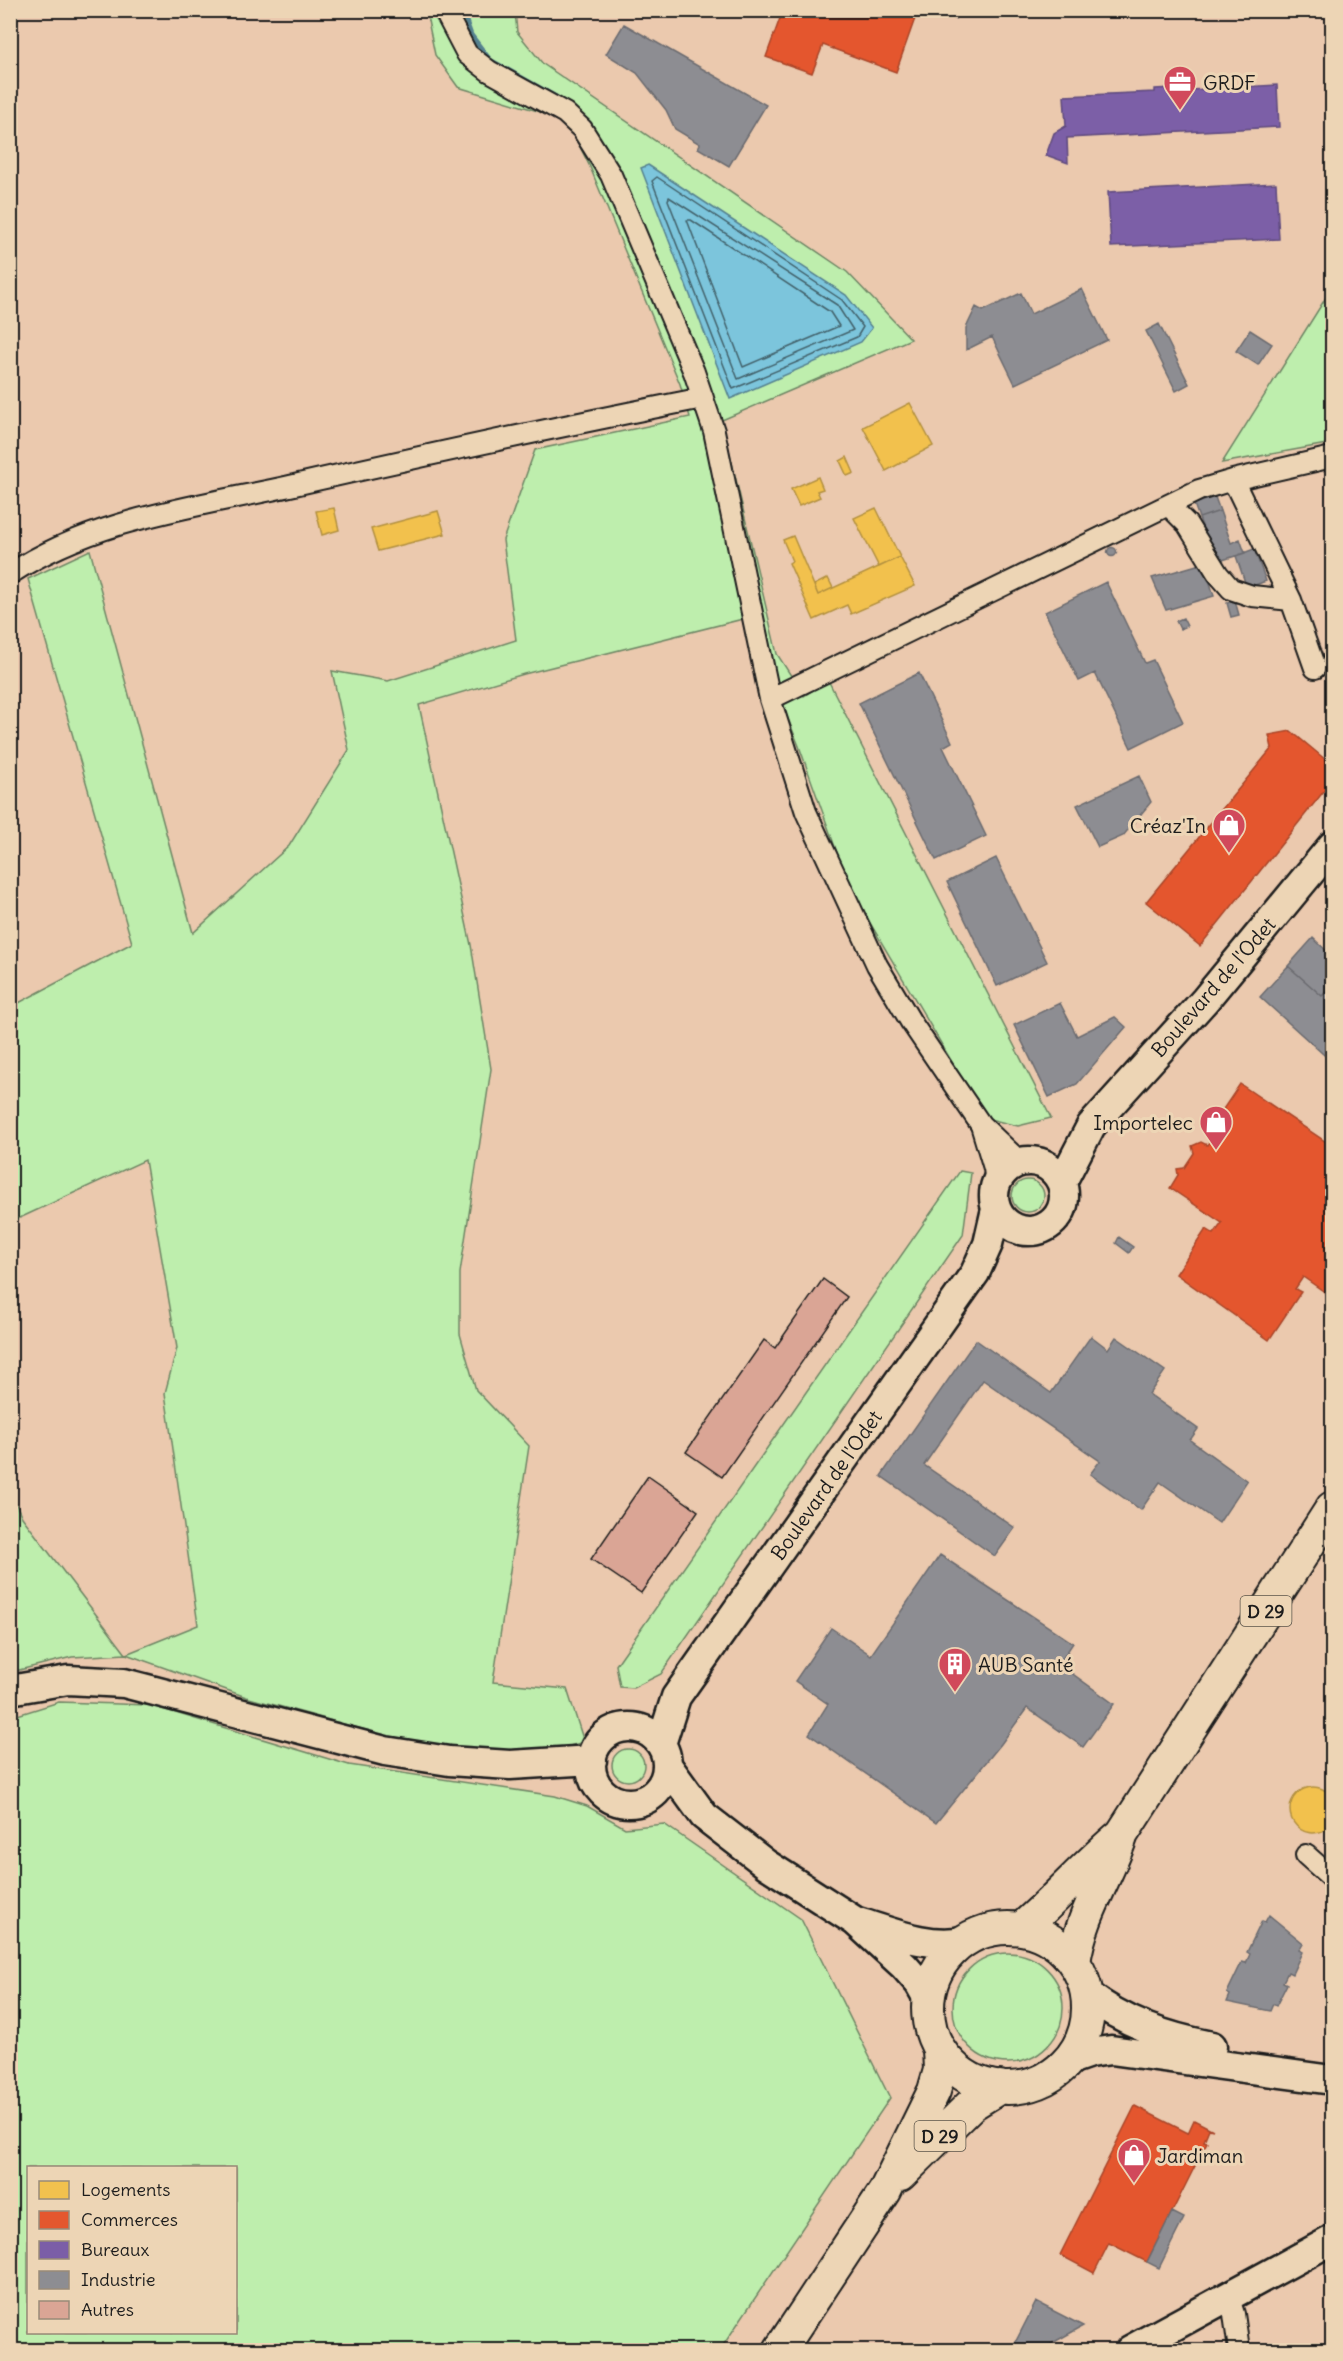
<svg xmlns="http://www.w3.org/2000/svg" width="1343" height="2361" font-family="Delius,sans-serif">
  <style>
    .green { fill: #beeead; stroke: #6d8564; stroke-width: 1.5; fill-rule: evenodd }
    .water { fill: #7bc5dc; stroke: #55818f; stroke-width: 1.5 }
    .homes { fill: #f2c14e; stroke: #b2903f; stroke-width: 1.5 }
    .shops { fill: #e4572e; stroke: #a84529; stroke-width: 1.5 }
    .offices { fill: #7b5ea7; stroke: #5e4a7d; stroke-width: 1.5 }
    .industry { fill: #8d8d92; stroke: #6b6b6f; stroke-width: 1.5 }
    .lines { fill: none; stroke-linecap: round; stroke-linejoin: round }
    .shore { stroke: #426069; stroke-width: 1.5 }
    .stream { stroke: #55818f; stroke-width: 5 }
    .building { fill: #daa595; stroke: #1c1c1c; stroke-width: 1.5 }
    .street-casing { stroke: #1c1c1c; stroke-width: 24 }
    .secondary-casing { stroke: #1c1c1c; stroke-width: 33 }
    .primary-casing { stroke: #1c1c1c; stroke-width: 36 }
    .street { stroke: #edd5b5; stroke-width: 20 }
    .secondary { stroke: #edd5b5; stroke-width: 28 }
    .primary { stroke: #edd5b5; stroke-width: 32 }
    .labels { text-anchor: middle; dominant-baseline: central; stroke-width: 6; stroke-linejoin: round; paint-order: stroke }
    .shield { fill: #edd5b5; stroke: #5b544a; stroke-width: 1.5 }
    .shield-label { font-size: 18px; font-weight: bold; fill: #1c1c1c }
    .poi-label { font-size: 20px; fill: #1c1c1c; stroke: #edd5b5; text-anchor: start }
    .street-label { font-size: 20px; fill: #1c1c1c; stroke: #edd5b5 }
  </style>
  <rect width="100%" height="100%" fill="#ebc9ae"/>
  <filter id="ink" filterUnits="userSpaceOnUse"><feTurbulence type="fractalNoise" baseFrequency=".0167" numOctaves="2"/><feDisplacementMap in="SourceGraphic" scale="12" xChannelSelector="R" yChannelSelector="G"/><feConvolveMatrix kernelMatrix="1 2 1 2 8 2 1 2 1" color-interpolation-filters="sRGB"/></filter>
  <g filter="url(#ink)">
    <path class="green" d="M426,11h89l2,21 26,32 304,208 64,67 -189,81 55,234 27,42 24,-16 223,438 -33,8 -33,-8 -135,-229 -51,-143 -52,-128 -223,56 -105,31 52,240 20,124 -31,204v61l16,56 53,56 -36,236 74,7 17,53 -40,11 -98,-1 -197,-54 -123,-44 -54,3 -61,15 -1,-181 12,26 104,137 72,-29 -33,-232 12,-45 -32,-188 -134,62v-215l121,-64 -104,-364 62,-29 103,383 96,-87 60,-96 -17,-79 56,10 128,-41 -13,-100 32,-90 155,-33 -10,-33 -90,-217 -17,-34 -22,-18 -93,-28 -23,-32z
      M1332,287v156l-110,20 110,-175z
      M960,1171l11,2 -8,62 -302,439 -28,14 -13,-1 -4,-22z
      M1012 1196a16 16 0 1 1 32 0a16 16 0 1 1-32 0Z
      M59,1702l90,3 200,60 206,31 32,10 38,22 39,-4 137,95 89,179 -170,252h-709v-633zM28,2168h208v164h-208z
      M612 1765a16 16 0 1 1 32 0a16 16 0 1 1-32 0Z
      M953 2008a55 55 0 1 1 110 0a55 55 0 1 1-110 0Z"/>
    <path class="water" d="M648,165l198,130 26,33 -11,14 -131,57 -89,-231z"/>
    <path class="homes" d="M910,403l23,43 -47,25 -23,-44z
      M847,457l7,16 -7,3 -7,-15z
      M818,477l5,12 -6,2 3,6 -21,9 -8,-17z
      M334,508l5,22 -17,5 -6,-24z
      M876,508l24,49 -21,10 -25,-49z
      M438,511l7,23 -67,17 -7,-22z
      M793,536l25,59 82,-38 15,29 -64,28 -4,-9 -33,15 -25,-57 3,-2 -9,-21z
      M828,578l5,10 -15,7 -4,-10z
      M1290 1810a23 23 0 1 1 46 0a23 23 0 1 1-46 0Z"/>
    <path class="shops" d="M783,10h135l-22,62 -73,-27 -11,28 -46,-16z
      M1291,731l41,34v16l-132,165 -54,-44 126,-154 -3,-13z
      M1240,1084l92,62v151l-29,-20 -8,12 6,3 -32,48 -93,-66 30,-45 8,5 8,-11 -52,-35 8,-13 -1,-6 7,-1 10,-15 -2,-7 9,-4 6,3 8,-11 -6,-4z
      M1135,2106l53,27 6,-13 19,10 -4,-1 -5,12 3,1 -60,120 -38,-19 -15,30 -34,-18z"/>
    <path class="offices" d="M1277,85l2,42 -212,11 1,25 -22,-8 8,-22 12,-7 -2,-30 91,-4v-3l17,-1v3z
      M1276,183l3,56 -168,8 -3,-55z"/>
    <path class="industry" d="M953,10h6l-4,9 -5,-3z
      M624,24l142,81 -37,61 -31,-18 2,-4 -25,-15 -9,-19 -29,-37 -31,-19z
      M1082,289l25,51 -92,44 -23,-47 -26,13v-22l10,-21 7,4 38,-18 10,21z
      M1159,324l30,60 -13,7 -30,-60z
      M1250,330l22,14 -14,21 -22,-14z
      M1215,497l5,14 -21,7 -5,-14z
      M1220,511l11,32 9,-4 5,14 -29,9 -17,-44z
      M1107.5 552a4.5 4.5 0 1 1 9 0a4.5 4.5 0 1 1-9 0Z
      M1254,549l12,32 -19,7 -11,-32z
      M1204,563l10,33 -48,14 -14,-32z
      M1106,582l39,81 8,-3 30,62 -52,26 -36,-75 -16,8 -34,-69z
      M1235,601l4,14 -8,2 -4,-14z
      M1183,618l4,8 -7,3 -4,-8z
      M919,673l33,69 -9,5 43,89 -50,24 -77,-157z
      M1139,776l12,26 -28,34 -25,11 -21,-42z
      M996,858l51,104 -50,24 -50,-104z
      M1313,938l19,18v29l-10,11 -34,-30z
      M1288,966l34,30 10,-9v75l-72,-65z
      M1060,1003l17,33 38,-19 11,10 -49,57 -28,13 -35,-72z
      M1119,1237l14,10 -4,6 -13,-10z
      M1091,1336l17,13 8,-12 49,34 -16,23 49,35 -8,11 57,41 -28,42 -59,-41 -19,28 -51,-36 10,-13 -117,-81 -59,85 91,63 -20,28 -114,-80 95,-136 75,53z
      M940,1555l133,88 -14,21 55,40 -31,43 -56,-39 -26,36 -65,79 -127,-89 19,-30 -33,-23 36,-53 40,27z
      M1269,1915l34,28 -4,7 3,2 -10,22 -4,-2 -5,10 4,2 -11,22 -3,-2 -3,7 -43,-9 3,-7 -3,-2 15,-31 4,1 4,-9 -3,-2 15,-31 3,1z
      M1172,2212l12,6 -25,50 -12,-6z
      M1036,2302l47,24 -43,24h-20l-7,-3z"/>
    <g class="lines">
      <path class="shore" d="M657,177l185,123 21,27 -6,10 -124,52 -81,-208z
        M669,197l168,108 16,25 -115,49 -70,-179z
        M687,220h4l139,92 9,14 -96,41z"/>
      <path class="stream" d="M462,10l9,25 19,25 66,37"/>
    </g>
    <path class="building" d="M823,1279l24,18 -125,180 -36,-25 78,-112 11,8z
      M648,1476l50,35 -57,82 -50,-34z"/>
    <g class="lines">
      <g class="street-casing">
        <path id="street" d="M444,10l23,44 22,17 76,42 17,16 29,46 83,197 20,59 56,268 36,113 71,153 34,57 70,103 13,43 2,17
          M1233,480l58,120 24,68
          M1168,505l19,19 31,50 13,15 21,7 39,4
          M10,574c83,-55 185,-67 280,-88 137,-31 275,-61 413,-88
          M770,699l429,-209 34,-10 99,-23
          M981,1125l39,37
          M1306,1855l26,23
          M1228,2295l6,19 5,36"/>
      </g>
      <g class="secondary-casing">
        <path id="secondary" d="M994 1196a35 35 0 1 1 70 0a35 35 0 1 1-70 0Z
          M1062,1182l29,-56 114,-126 127,-154
          M10,1690l58,-10 56,3 261,68 64,10 61,4 82,-5
          M591 1765a38 38 0 1 1 76 0a38 38 0 1 1-76 0Z
          M661,1744l15,-47 299,-424 13,-29 8,-35
          M667,1765l37,51 62,48 89,57 49,45 15,17 9,16
          M858,1922c34,10 69,26 105,19
          M1087,1994c37,29 79,43 125,52
          M1067,2061l23,-8 21,-3 221,30
          M1130,2350l202,-110"/>
      </g>
      <g class="primary-casing">
        <path id="primary" d="M928 2008a80 80 0 1 1 160 0a80 80 0 1 1-160 0Z
          M1021,1929c35,-30 65,-65 101,-95
          M1074,1963c6,-47 33,-84 48,-129l210,-326
          M900,2175l71,-70 29,-18
          M780,2350l105,-159 49,-100 6,-21 -1,-21"/>
      </g>
      <use href="#street" class="street"/>
      <use href="#secondary" class="secondary"/>
      <use href="#primary" class="primary"/>
    </g>
  </g>
  <defs>
    <g id="office-pin" transform="scale(1.725)"><path d="M0 17L-7.5 6A9.5 9.5 0 1 1 7.5 6Z" fill="#d1495b" stroke="#edd5b5"/><path d="M-6-3h4V-5.5h4V-3h4V5H-6ZM-1-4.5V-3h2v-1.5ZM-6 0V1H6V0Z" fill="#fff"/></g>
    <g id="shop-pin" transform="scale(1.725)"><path d="M0 17L-7.5 6A9.5 9.5 0 1 1 7.5 6Z" fill="#d1495b" stroke="#edd5b5"/><path d="M-5-2.5h2.3a2.7 3.5 0 0 1 5.4 0H5L5.5 6h-11ZM-1.5-2.5h3a1.5 2.3 0 0 0-3 0Z" fill="#fff"/></g>
    <g id="building-pin" transform="scale(1.725)"><path d="M0 17L-7.5 6A9.5 9.5 0 1 1 7.5 6Z" fill="#d1495b" stroke="#edd5b5"/><path d="M-4-6H4V6H1V3H-1V6H-4ZM-2.5-4.3h1.7v1.8h-1.7ZM.8-4.3h1.7v1.8H.8ZM-2.5-1h1.7V.8h-1.7ZM.8-1h1.7V.8H.8Z" fill="#fff"/></g>
  </defs>
  <g fill-rule="evenodd">
    <use href="#office-pin" x="1180" y="82"/>
    <use href="#shop-pin" x="1229" y="825"/>
    <use href="#shop-pin" x="1216" y="1122"/>
    <use href="#building-pin" x="955" y="1664"/>
    <use href="#shop-pin" x="1134" y="2155"/>
  </g>
  <g class="labels">
    <g class="shield">
      <rect x="1240.5" y="1596" width="51" height="30" rx="4.5"/>
      <rect x="914.5" y="2121" width="51" height="30" rx="4.5"/>
    </g>
    <g class="shield-label">
      <text x="1266" y="1611">D 29</text>
      <text x="940" y="2136">D 29</text>
    </g>
    <g class="poi-label">
      <text x="1203" y="82">GRDF</text>
      <text x="1206" y="825" text-anchor="end">Créaz'In</text>
      <text x="1193" y="1122" text-anchor="end">Importelec</text>
      <text x="978" y="1664">AUB Santé</text>
      <text x="1157" y="2155">Jardiman</text>
    </g>
    <g class="street-label">
      <text transform="translate(1213 987) rotate(-49)">Boulevard de l'Odet</text>
      <text transform="translate(826 1485) rotate(-55)">Boulevard de l'Odet</text>
    </g>
  </g>
  <rect width="1343" height="2361" fill="none" stroke="#edd5b5" stroke-width="36"/>
  <rect x="18" y="18" width="1307" height="2325" fill="none" stroke="#1c1c1c" stroke-width="2" filter="url(#ink)"/>
  <rect x="27" y="2166" width="210" height="168" fill="#edd5b5" stroke="#998b78" stroke-width="1.5"/>
  <rect x="39" y="2181" width="30" height="18" fill="#f2c14e" stroke="#998b78" stroke-width="1.5"/>
  <text x="81" y="2196" font-size="18" fill="#1c1c1c">Logements</text>
  <rect x="39" y="2211" width="30" height="18" fill="#e4572e" stroke="#998b78" stroke-width="1.5"/>
  <text x="81" y="2226" font-size="18" fill="#1c1c1c">Commerces</text>
  <rect x="39" y="2241" width="30" height="18" fill="#7b5ea7" stroke="#998b78" stroke-width="1.5"/>
  <text x="81" y="2256" font-size="18" fill="#1c1c1c">Bureaux</text>
  <rect x="39" y="2271" width="30" height="18" fill="#8d8d92" stroke="#998b78" stroke-width="1.5"/>
  <text x="81" y="2286" font-size="18" fill="#1c1c1c">Industrie</text>
  <rect x="39" y="2301" width="30" height="18" fill="#daa595" stroke="#998b78" stroke-width="1.5"/>
  <text x="81" y="2316" font-size="18" fill="#1c1c1c">Autres</text>
</svg>
